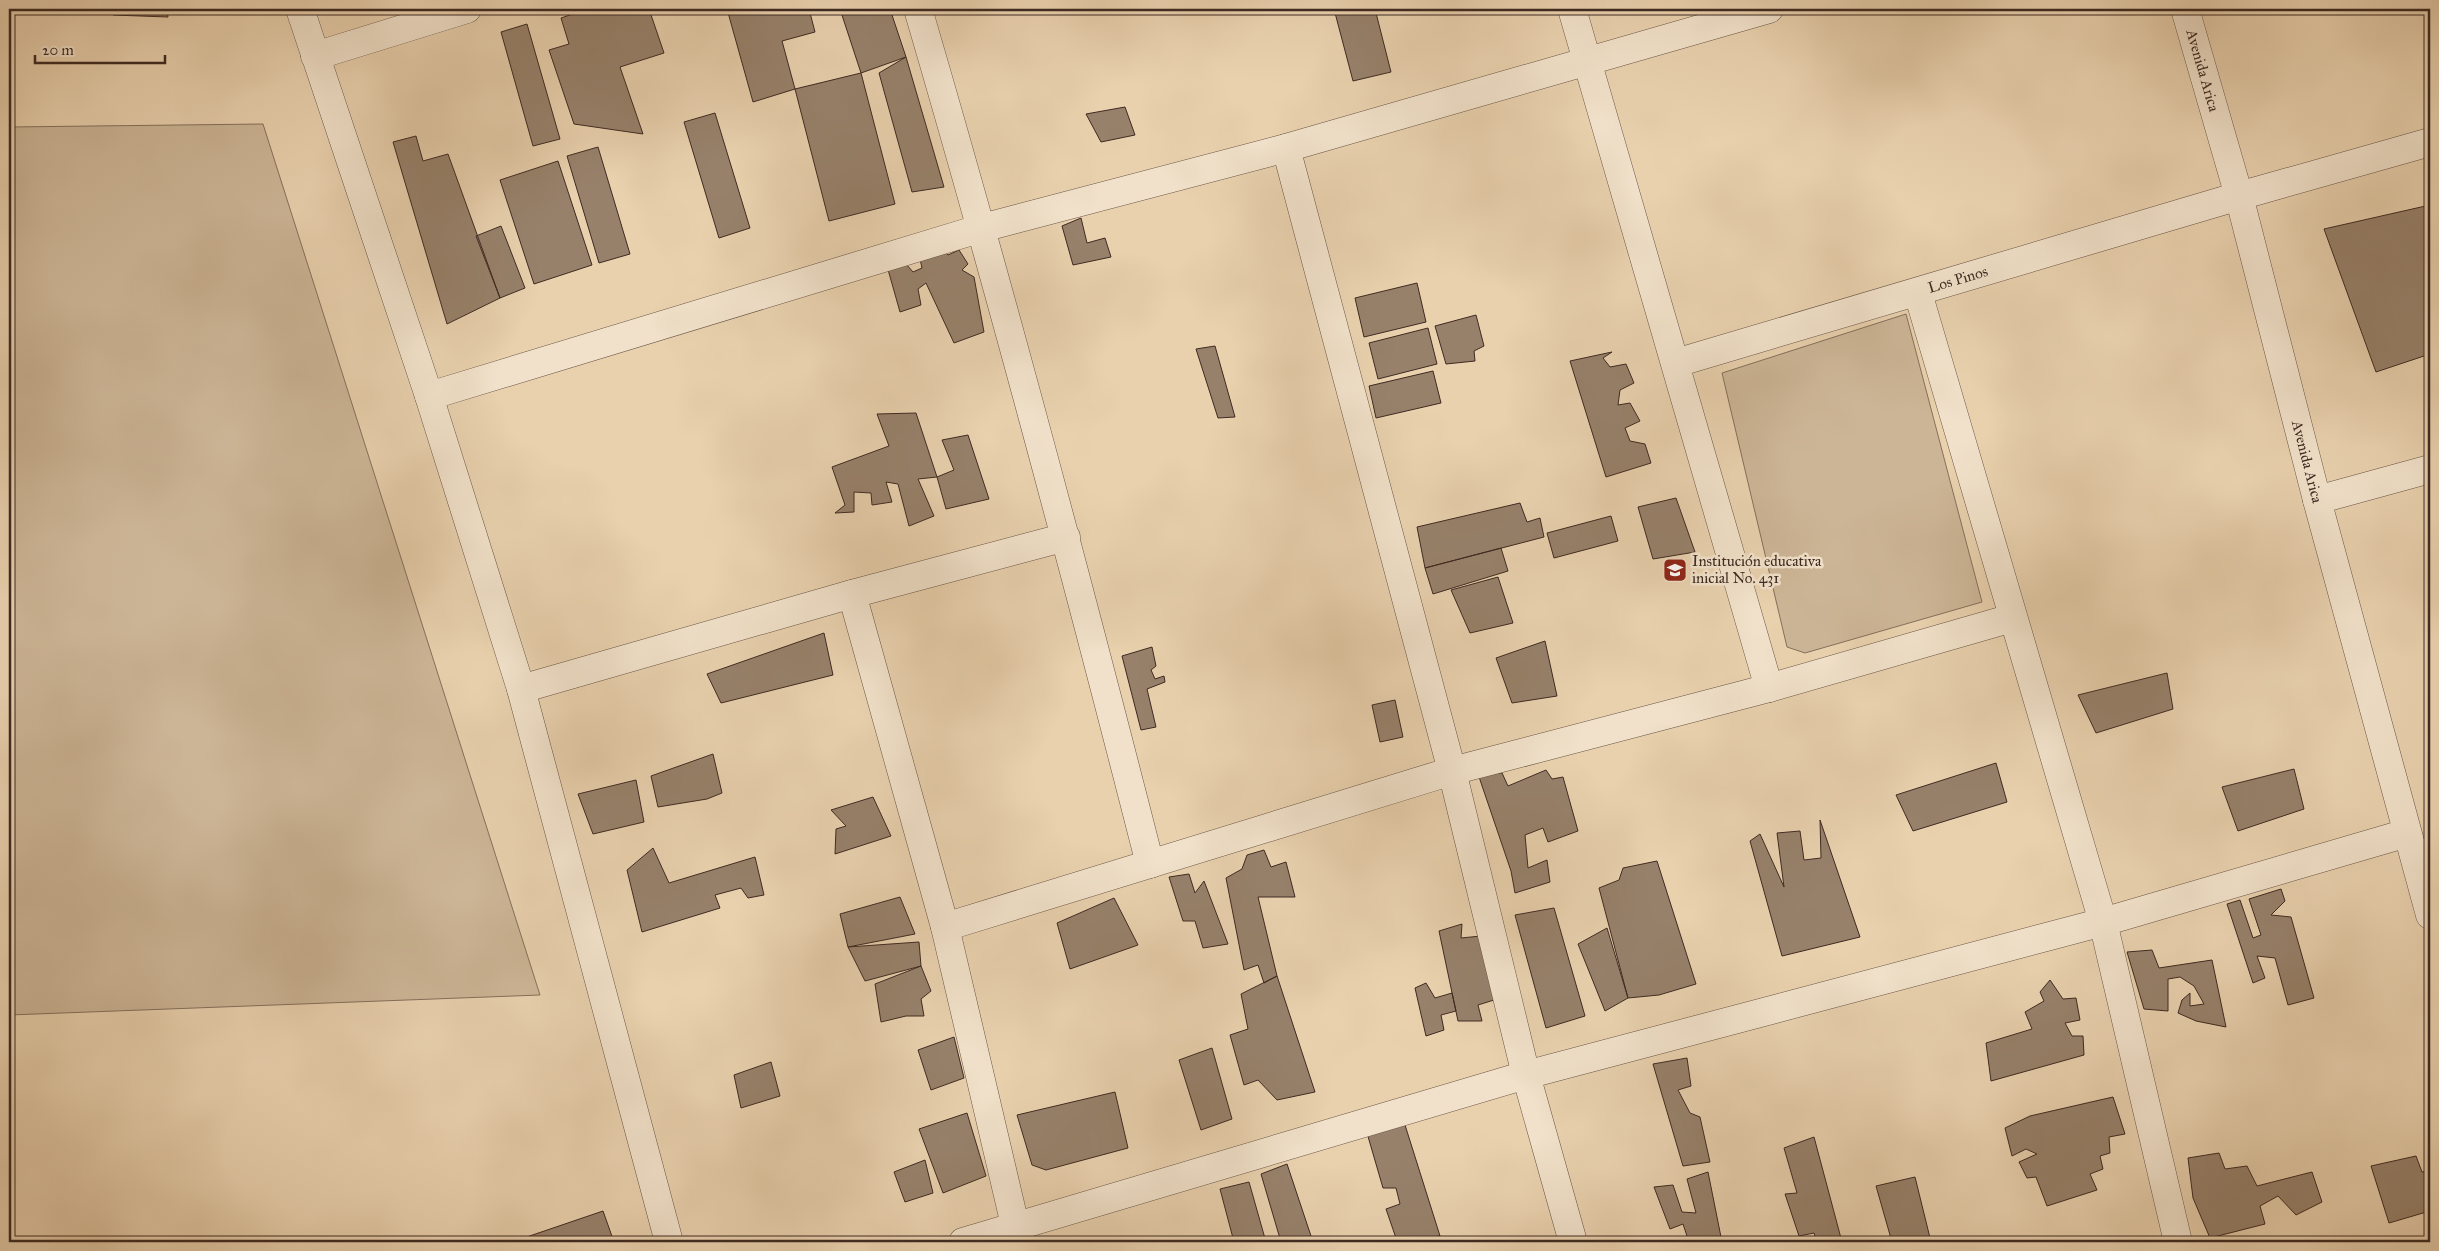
<svg xmlns="http://www.w3.org/2000/svg" width="2439" height="1251" font-family="'IM FELL Great Primer',serif">
  <style>
    .green { fill: #ccb596; stroke: #85705c }
    .building { fill: #97816b; stroke: #3e2a22 }
    .lines { fill: none; stroke-linecap: round; stroke-linejoin: round }
    .minor-casing { stroke: #695445; stroke-width: 29 }
    .tertiary-casing { stroke: #695445; stroke-width: 29 }
    .minor { stroke: #f1e1ca; stroke-width: 28 }
    .tertiary { stroke: #f1e1ca; stroke-width: 28 }
    .labels { text-anchor: middle; dominant-baseline: central; stroke-width: 5; stroke-linejoin: round; paint-order: stroke }
    .street-label { font-size: 15px; fill: #3e2a22; stroke: #f1e1ca }
    .poi-label { font-size: 15px; fill: #3e2a22; stroke: #f1e1ca; text-anchor: start }
  </style>
  <rect width="100%" height="100%" fill="#e9d1ae"/>
  <filter id="stains"><feTurbulence type="fractalNoise" baseFrequency=".004" numOctaves="4"/><feColorMatrix values="0 0 0 0 .2 0 0 0 0 .09 0 0 0 0 .02 0 0 0 .5 -.17"/></filter>
  <radialGradient id="worn" r=".72"><stop offset=".6" stop-color="#630" stop-opacity="0"/><stop offset="1" stop-color="#630" stop-opacity=".3"/></radialGradient>
  <path class="green" d="M263,124l277,871 -531,20v-888z
    M1906,314l76,288 -177,51 -18,-6 -65,-274z"/>
  <path class="building" d="M113,9h54l1,8 -55,-2z
    M587,9h62l15,44 -44,14 23,67 -69,-10 -25,-74 20,-6 -8,-26z
    M727,9h82l6,23 -33,9 13,48 -42,13z
    M840,9h50l16,48 -45,16z
    M1334,9h41l16,63 -38,9z
    M527,24l33,115 -27,7 -32,-114z
    M906,57l38,130 -32,5 -33,-119z
    M861,73l34,131 -66,17 -34,-132z
    M1125,107l10,28 -34,7 -15,-28z
    M715,113l35,115 -31,10 -35,-116z
    M416,136l7,25 25,-7 52,144 -53,26 -54,-182z
    M598,147l32,107 -31,9 -32,-107z
    M558,161l34,104 -58,19 -34,-104z
    M2430,205v149l-54,18 -52,-143z
    M1081,218l6,25 18,-5 6,19 -38,8 -11,-39z
    M501,226l24,62 -25,10 -24,-62z
    M938,245l10,10 11,-5 9,14 -6,6 12,7 10,55 -30,11 -28,-60 -8,6 3,16 -21,7 -13,-46 13,-9 13,15 9,-4 -4,-18z
    M1417,283l9,39 -62,15 -9,-39z
    M1476,315l8,31 -10,5 1,10 -29,3 -11,-38z
    M1428,328l9,36 -59,15 -9,-36z
    M1215,346l20,71 -17,1 -22,-69z
    M1612,352l-9,6 7,9 16,-3 8,19 -14,7 -2,15 12,-2 10,18 -15,7 5,13 15,3 6,19 -45,14 -36,-116z
    M1433,371l8,32 -65,15 -7,-32z
    M916,413l21,64 -19,2 16,37 -25,10 -11,-42 -12,-2 6,20 -20,3 -1,-12 -17,-1v20l-19,1 10,-8 -13,-38 57,-21 -12,-32z
    M968,435l21,64 -43,10 -9,-32 17,-7 -12,-30z
    M1676,498l19,54 -42,7 -15,-52z
    M1520,503l7,19 13,-4 4,19 -119,31 -8,-41z
    M1611,516l7,25 -64,17 -7,-25z
    M1501,548l7,23 -75,23 -8,-26z
    M1498,577l15,46 -43,10 -19,-43z
    M824,633l9,42 -112,28 -14,-29z
    M1545,641l12,55 -45,7 -16,-45z
    M1152,647l4,19 -5,4 4,9 9,-3 1,6 -18,7 9,38 -15,3 -19,-74z
    M2167,673l6,36 -77,24 -18,-38z
    M1395,700l8,37 -23,5 -8,-37z
    M713,754l9,39 -15,6 -49,8 -7,-31z
    M1996,763l11,39 -94,29 -17,-36z
    M2294,769l10,40 -66,22 -16,-44z
    M1546,770l6,9 11,-2 15,54 -30,11 -5,-14 -18,7 3,33 19,-8 3,22 -35,11 -4,-22 -34,-100 25,2 6,13z
    M636,780l8,42 -51,12 -15,-40z
    M873,797l18,39 -56,18 1,-25 10,-3 -15,-16z
    M1820,820l40,117 -78,19 -32,-115 10,-7 24,53 -7,-54 23,-2 4,29 17,-2z
    M653,848l16,35 86,-26 9,38 -16,3 -7,-10 -26,7 5,13 -78,24 -15,-62z
    M1264,850l7,17 15,-5 9,35h-37l19,79 -13,7 -6,-18 -14,5 -18,-92 16,-9 5,-14z
    M1657,861l39,123 -37,11 -31,3 -29,-110 20,-8 4,-12z
    M1189,874l6,19 9,-12 24,63 -25,4 -8,-27h-12l-14,-44z
    M2281,889l4,12 -14,14 20,2 23,81 -26,7 -13,-47 -18,-2 8,22 -12,5 -26,-79 13,-4 13,38 8,-3 -12,-36z
    M900,897l15,37 -67,13 -8,-33z
    M1114,898l24,47 -68,24 -13,-46z
    M1554,908l31,108 -39,12 -31,-113z
    M1462,924l-1,14 20,-2 13,64 -16,5 4,16h-24l-19,-90z
    M1607,928l21,70 -23,13 -27,-67z
    M919,942l2,24 -56,15 -17,-34z
    M2152,950l7,18 53,-8 14,67 -30,-6 -18,-8 4,-13 8,-7v13l14,-2 -10,-18 -14,-9 -12,2v32l-24,-2 -17,-57z
    M921,966l10,25 -10,8 3,17h-18l-25,6 -6,-38z
    M1277,976l38,116 -38,8 -19,-20 -14,5 -14,-50 18,-6 -7,-35z
    M2050,980l13,19 13,-1 4,22 -15,3 7,13h11l1,19 -93,26 -5,-38 46,-14 -7,-17 19,-11 -4,-9z
    M1426,983l9,15 17,-5 4,18 -15,4 3,15 -18,6 -11,-48z
    M954,1037l10,41 -33,12 -13,-40z
    M1212,1048l20,71 -31,11 -22,-70z
    M1687,1058l4,28 -13,4 12,23 10,4 10,45 -27,4 -30,-102z
    M771,1062l9,34 -39,12 -7,-33z
    M1115,1092l13,56 -82,22 -14,-5 -15,-50z
    M2113,1097l12,37 -16,3 1,16 -10,3 3,13 -13,5 7,16 -50,16 -11,-29 -9,1 -8,-16 18,-8 -11,-5 -14,7 -7,-28 25,-12z
    M967,1113l19,63 -43,17 -24,-64z
    M1405,1125l35,111 -43,5 -11,-32 14,-5 -4,-16h-13l-16,-55z
    M1814,1137l28,105h-25l-3,-9 -15,3 -14,-42 12,-1 -13,-45z
    M2219,1153l6,16 22,-3 10,20 55,-14 10,30 -26,13 -18,-19 -18,10 5,18 -55,14 -17,-40 -5,-40z
    M2416,1156l6,16 8,-1v40l-41,12 -18,-57z
    M925,1160l8,33 -28,9 -11,-30z
    M1287,1164l26,78h-32l-20,-68z
    M1708,1172l14,70h-33l-6,-18 -13,5 -16,-42 19,-2 9,27 14,1 -9,-34z
    M1915,1177l16,65h-39l-16,-56z
    M1249,1182l17,60h-32l-14,-53z
    M603,1211l11,31h-102z
    M1504,1237l2,5h-10z"/>
  <g class="lines">
    <g class="minor-casing">
      <g id="minor">
        <path d="M300,9l129,387 92,293 148,553"/>
        <path d="M918,9c83,283 159,569 232,855"/>
        <path d="M1572,9l197,679"/>
        <path d="M315,56l152,-47"/>
        <path d="M1286,148l166,623 74,304 47,167"/>
        <path d="M1918,293l185,629 75,320"/>
        <path id="s1" d="M1676,363l563,-167 191,-54"/>
        <path d="M429,396l553,-168 304,-80 483,-139"/>
        <path d="M2317,500l113,-31"/>
        <path d="M852,594l93,333 74,315"/>
        <path d="M521,689l331,-95 214,-57"/>
        <path d="M945,927l507,-156 317,-83 243,-70"/>
        <path d="M963,1242l563,-167 577,-153 304,-89"/>
      </g>
    </g>
    <g class="tertiary-casing">
      <g id="tertiary">
        <path id="s2" d="M2185,9l54,187 78,304 113,415"/>
      </g>
    </g>
    <use href="#minor" class="minor"/>
    <use href="#tertiary" class="tertiary"/>
  </g>
  <defs>
    <g id="school-square" transform="scale(1.25)"><rect x="-9" y="-9" width="18" height="18" rx="4" fill="#8f2418" stroke="#f1e1ca"/><path d="M0-5L7-2L0 1L-7-2ZM-4 1L0 2.5L4 1V4Q0 6-4 4Z" fill="#fff"/></g>
  </defs>
  <g fill-rule="evenodd">
    <use href="#school-square" x="1675" y="570"/>
  </g>
  <g class="labels">
    <g class="street-label">
      <text stroke="none"><textPath href="#s2" startOffset="64">Avenida Arica</textPath></text>
      <text stroke="none"><textPath href="#s1" startOffset="294">Los Pinos</textPath></text>
      <text stroke="none"><textPath href="#s2" startOffset="469">Avenida Arica</textPath></text>
    </g>
    <g class="poi-label">
      <text x="1692" y="561">Institución educativa<tspan x="1692" dy="17">inicial No. 431</tspan></text>
    </g>
  </g>
  <rect width="2439" height="1251" fill="none" stroke="#e9d1ae" stroke-width="30"/>
  <rect x="10" y="10" width="2419" height="1231" fill="none" stroke="#3e2a22" stroke-width="2.5"/>
  <rect x="15" y="15" width="2409" height="1221" fill="none" stroke="#3e2a22"/>
  <path d="M35 55v8h130v-8" fill="none" stroke="#3e2a22" stroke-width="2.5"/>
  <text x="42" y="55" font-size="15" fill="#3e2a22" stroke="#f1e1ca" stroke-width="4" paint-order="stroke">20 m</text>
  <rect width="100%" height="100%" filter="url(#stains)"/>
  <rect width="100%" height="100%" fill="url(#worn)"/>
</svg>
